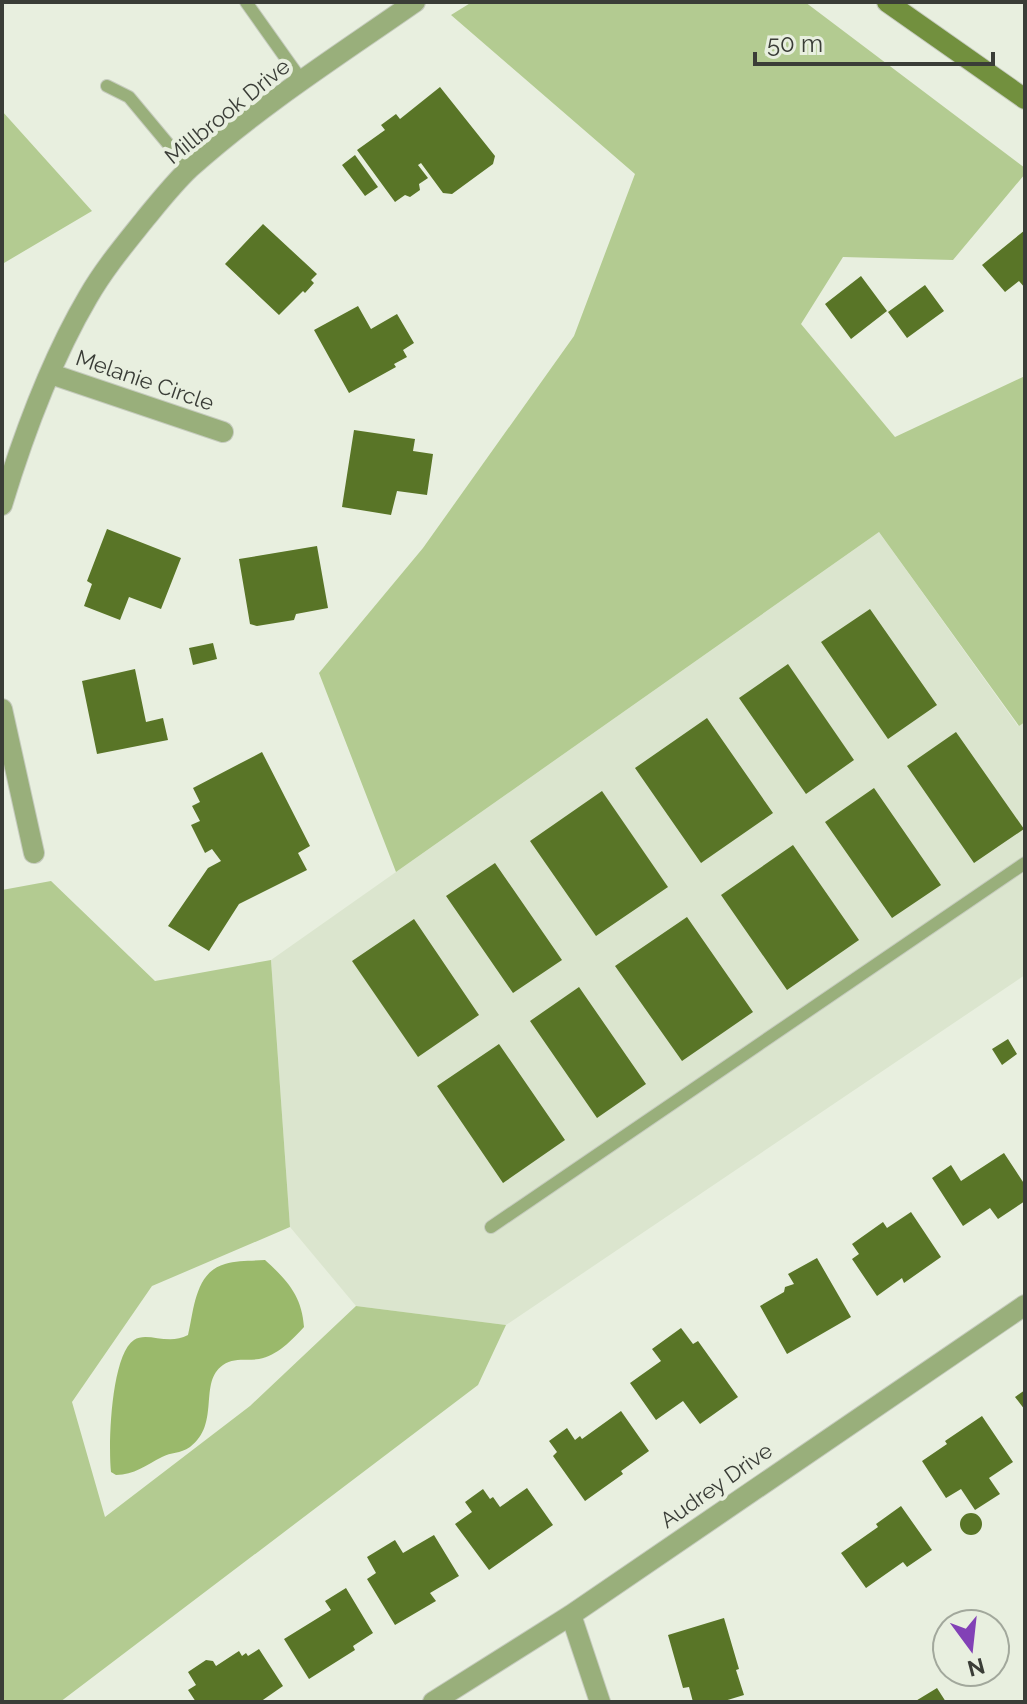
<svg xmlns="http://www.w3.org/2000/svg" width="1027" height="1704" font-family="Raleway,sans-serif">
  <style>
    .built { fill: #dbe5ce }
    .green { fill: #b3cb91 }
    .water { fill: #9ab96b }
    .building { fill: #597527 }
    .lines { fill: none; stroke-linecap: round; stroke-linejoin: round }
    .lane-casing { stroke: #c5cbbd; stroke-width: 14 }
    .street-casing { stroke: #c5cbbd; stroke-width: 22 }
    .secondary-casing { stroke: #c5cbbd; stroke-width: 22 }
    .lane { stroke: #99af7b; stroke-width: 12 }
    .street { stroke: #99af7b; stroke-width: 20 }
    .secondary { stroke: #72903e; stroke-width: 20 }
    .labels { text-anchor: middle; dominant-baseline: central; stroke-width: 8; stroke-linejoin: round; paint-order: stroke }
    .street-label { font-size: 22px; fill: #3a3d37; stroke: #e8efdf }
  </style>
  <rect width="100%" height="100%" fill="#e8efdf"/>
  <path class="built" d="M879,532l139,194 7,-4v253l-519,350 -150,-19 -66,-79 -19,-267z"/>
  <path class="green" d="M472,2h333l220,166v6l-72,86 -110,-3 -42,67 94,113 130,-61v346l-6,4 -140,-194 -483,340 -77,-199 104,-125 151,-212 61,-162 -184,-159z
    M2,111l90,100 -88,52 -2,-2z
    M51,881l104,100 116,-21 19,267 -138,59 -80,116 33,115 145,-111 106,-100 150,19 -28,60 -418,317h-58v-812z"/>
  <path class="water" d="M265,1260c22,20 37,36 39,67 -12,13 -27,29 -45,32 -12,2 -25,-2 -36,6 -25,17 -2,59 -33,82 -10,7 -19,5 -28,10 -16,8 -28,18 -46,18l-5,-3c-3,-27 0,-117 23,-132 13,-9 34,6 54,-5 6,-25 7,-63 37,-71 12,-4 27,-3 40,-4z"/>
  <path class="building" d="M440,87l55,69 -2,8 -41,30 -9,-1 -22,-30 -3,2 10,13 -9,6 1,6 -10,7 -5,-2 -10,7 -38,-52 28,-20 -4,-5 15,-11 4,5z
    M355,155l23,32 -13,9 -23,-31z
    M263,224l54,50 -6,6 3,3 -9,10 -2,-2 -24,24 -54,-51z
    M1025,230v58l-6,-7 -14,11 -23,-27z
    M861,276l26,35 -36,28 -26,-35z
    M925,285l19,26 -37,27 -19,-26z
    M358,306l13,23 26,-15 17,29 -11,7 4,7 -13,7 2,3 -47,26 -35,-63z
    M354,430l61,9 -2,12 20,3 -6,41 -30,-4 -6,24 -49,-8z
    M107,529l74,29 -20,51 -32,-12 -9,23 -36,-14 8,-22 -5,-3z
    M317,546l11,62 -32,6 -2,6 -37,6 -7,-2 -11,-65z
    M870,609l67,96 -49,34 -67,-97z
    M213,643l4,16 -24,6 -4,-17z
    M788,664l66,96 -48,34 -67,-96z
    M135,669l11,53 17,-4 5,22 -71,14 -15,-73z
    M707,718l66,95 -72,50 -66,-95z
    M956,732l68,97 -50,34 -67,-97z
    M262,752l48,94 -12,7 9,17 -68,34 -30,47 -41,-25 40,-58 13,-7 -9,-12 -7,4 -14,-28 9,-4 -8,-15 8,-4 -7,-14z
    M874,788l67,97 -49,33 -67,-96z
    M602,791l66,96 -72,49 -66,-95z
    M793,845l66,95 -72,50 -66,-95z
    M495,863l67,97 -49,33 -67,-97z
    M687,917l66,95 -71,49 -67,-95z
    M414,919l65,96 -61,42 -66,-96z
    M579,987l67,97 -49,34 -67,-97z
    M1008,1039l9,15 -15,11 -10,-16z
    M499,1044l66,96 -62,43 -66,-97z
    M1004,1153l21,32v16l-27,18 -8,-11 -27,18 -31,-48 19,-13 10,16z
    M911,1212l30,45 -37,26 -2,-5 -25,18 -25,-37 7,-5 -7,-10 31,-22 4,6z
    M817,1258l34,59 -64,37 -27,-48 24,-14 1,-5 9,-3 -6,-10z
    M681,1328l12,16 5,-3 40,56 -38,27 -17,-23 -27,19 -26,-37 31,-22 -9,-12z
    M1025,1390v20l-10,-13z
    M621,1411l28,40 -28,20 2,3 -38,27 -32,-45 4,-4 -8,-11 18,-13 8,12 5,-4 2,3z
    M982,1416l31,46 -24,16 11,16 -25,16 -14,-21 -15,9 -24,-37 25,-17 -2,-3z
    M527,1488l26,37 -64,45 -34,-46 17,-12 -7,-10 18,-13 7,10 3,-2 7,10z
    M901,1506l31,44 -25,17 -4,-5 -37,26 -25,-35 37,-26 -2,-3z
    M960 1524a11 11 0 1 1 22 0a11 11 0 1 1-22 0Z
    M434,1535l25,41 -29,17 6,8 -41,24 -28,-46 9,-6 -9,-16 28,-17 8,13z
    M346,1588l27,45 -20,13 2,4 -46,29 -25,-40 47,-29 -6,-9z
    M724,1618l15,51 -3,1 8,25 -23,7h-28l-4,-15 -6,1 -15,-53z
    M259,1649l24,37 -23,16h-64l-8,-12 8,-5 -8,-13 18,-12 7,1 3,5 23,-15 3,5 4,-3 2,3z
    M937,1688l9,14h-32z"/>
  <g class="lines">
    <g class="lane-casing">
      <path id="lane" d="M246,2l56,79
        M107,86l22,11 60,72
        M491,1227l534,-364"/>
    </g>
    <g class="street-casing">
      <path id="street" d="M51,374l172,58
        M2,505c21,-69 49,-145 86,-208 16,-28 37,-53 57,-78 14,-17 29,-36 45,-51 69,-62 149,-113 225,-166
        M2,709l32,144
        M571,1615l29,87
        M433,1702l138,-87 454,-310"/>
    </g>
    <g class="secondary-casing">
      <path id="secondary" d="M887,2l138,97"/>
    </g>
    <use href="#lane" class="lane"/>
    <use href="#street" class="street"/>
    <use href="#secondary" class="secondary"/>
  </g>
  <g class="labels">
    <g class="street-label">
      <text transform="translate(227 111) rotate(-39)">Millbrook Drive</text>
      <text transform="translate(145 380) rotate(19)">Melanie Circle</text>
      <text transform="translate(716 1485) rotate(-35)">Audrey Drive</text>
    </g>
  </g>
  <rect width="1027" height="1704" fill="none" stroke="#3a3d37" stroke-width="8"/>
  <g transform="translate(971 1648) rotate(165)"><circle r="38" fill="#e8efdf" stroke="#a2a89c" stroke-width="2"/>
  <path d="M0-6L14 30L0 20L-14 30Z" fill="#8241b6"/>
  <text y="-12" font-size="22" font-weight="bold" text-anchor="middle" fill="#3a3d37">N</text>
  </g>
  <path d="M755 52v12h238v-12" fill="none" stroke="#3a3d37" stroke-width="4"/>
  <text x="767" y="52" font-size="24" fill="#3a3d37" stroke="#e8efdf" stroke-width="6" paint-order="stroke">50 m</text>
</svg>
